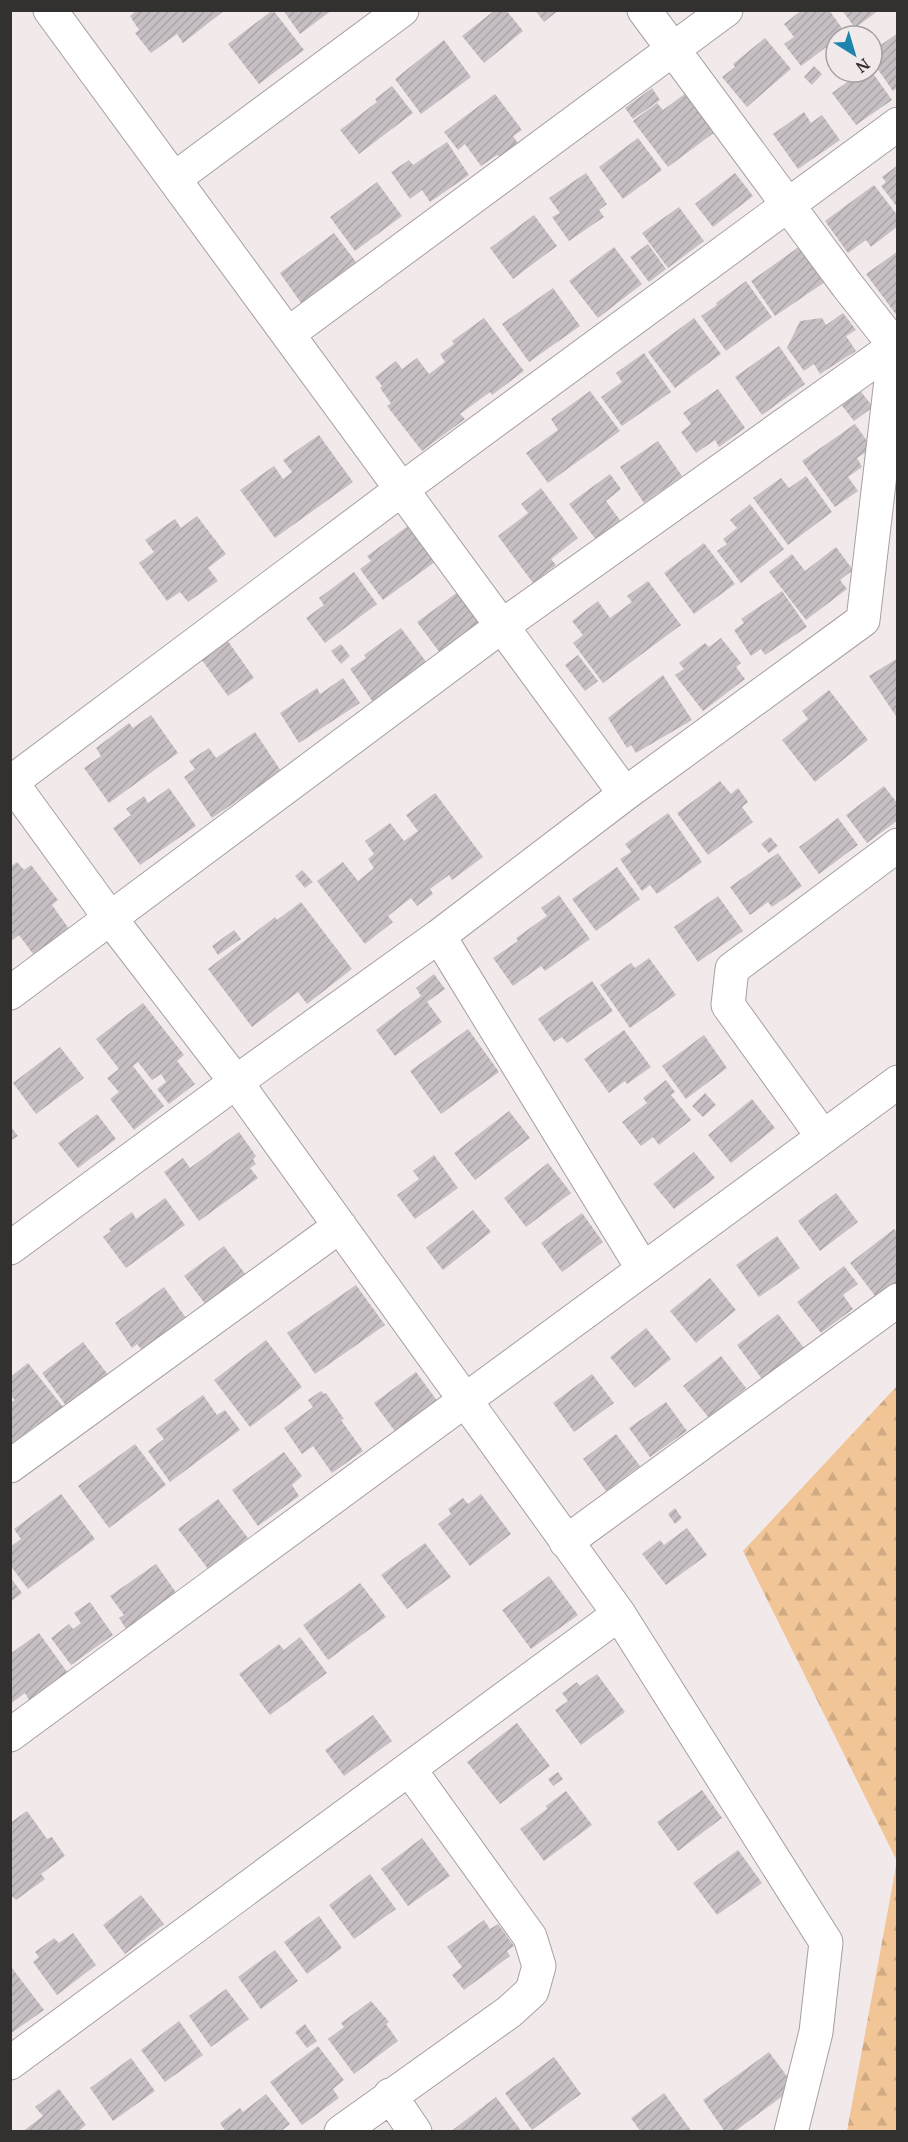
<svg xmlns="http://www.w3.org/2000/svg" width="908" height="2142" font-family="'PT Serif',serif">
  <style>
    .forest { fill: url(#forest-firs) }
    .building { fill: url(#building-hatch) }
    .lines { fill: none; stroke-linecap: round; stroke-linejoin: round }
    .minor-casing { stroke: #a79fa0; stroke-width: 35 }
    .minor { stroke: #fff; stroke-width: 33 }
  </style>
  <defs>
    <pattern id="forest-firs" width="22" height="20" patternUnits="userSpaceOnUse" patternTransform="scale(1.5)"><rect width="22" height="20" fill="#f1c596"/><path d="M5 1l3.5 6h-7zM16 11l3.5 6h-7z" fill="#cfaa82"/></pattern>
    <pattern id="building-hatch" width="6" height="6" patternUnits="userSpaceOnUse" patternTransform="scale(1.5)"><rect width="6" height="6" fill="#c6bfc3"/><path d="M-1 1l2-2M0 6l6-6M5 7l2-2" fill="none" stroke="#aba4a8"/></pattern>
  </defs>
  <rect width="100%" height="100%" fill="#f2e9ea"/>
  <path class="forest" d="M897,1386v745h-50l50,-270 -154,-310z"/>
  <path class="building" d="M137,10h88l-42,33 -6,-9 -26,19 -16,-20 4,-3 -9,-14z
    M273,10l31,40 -45,34 -31,-40z
    M283,10h49l-32,24z
    M495,10h11l17,21 -39,32 -22,-27z
    M535,10h24l-15,12z
    M802,10h27l15,21 -9,6 1,3 -35,26 -17,-22 10,-7 -10,-13z
    M842,10h37l-24,18z
    M898,33v54l-5,4 -21,-30v-10z
    M765,38l26,31 -44,38 -25,-30 13,-10 -2,-3z
    M444,40l27,37 -50,37 -26,-35z
    M814,66l8,8 -10,11 -8,-8z
    M861,72h11l20,28 -36,25 -24,-32z
    M392,86l21,27 -54,41 -19,-24 37,-28 -2,-3z
    M652,88l8,12 -27,19 -8,-11z
    M686,93l29,39 -47,35 -35,-46 24,-18 6,7z
    M495,94l27,36 -9,6 6,9 -18,13 -4,-3 -16,11 -16,-22 -7,6 -14,-18z
    M804,112l7,11 11,-8 18,25 -42,29 -25,-35z
    M638,138l24,32 -39,29 -24,-32z
    M447,142l22,33 -39,27 -8,-12 -12,9 -19,-27 18,-12 4,5z
    M898,165v43l-17,-22 5,-4 -4,-5z
    M586,173l21,31 -8,6 5,7 -35,24 -17,-24 8,-4 -11,-15z
    M735,173l18,23 -40,31 -18,-23z
    M377,182l25,34 -47,35 -25,-34z
    M874,185l24,31v10l-27,21 -5,-7 -18,13 -23,-32z
    M679,207l25,34 -36,27 -26,-35z
    M534,215l23,31 -44,33 -23,-31z
    M334,233l22,29 -55,41 -21,-30z
    M648,244l18,25 -17,13 -19,-25z
    M800,246l25,36 -50,34 -24,-35z
    M614,247l28,37 -44,34 -29,-37z
    M898,251v66l-32,-43z
    M746,281l26,36 -46,34 -25,-35 16,-11 -1,-2z
    M553,288l27,38 -51,36 -27,-38z
    M843,313l13,17 -10,6 10,15 -36,23 -6,-10 -10,7 -17,-23 13,-27 22,-3 4,7z
    M484,318l40,53 -32,24 -2,-3 -30,22 5,5 -43,32 -35,-45 4,-3 -11,-15 2,-2 -7,-9 21,-16 6,8 15,-11 12,16 16,-12 -5,-8 14,-10 -2,-3z
    M694,318l27,36 -46,34 -27,-36z
    M779,346l26,38 -43,31 -27,-38z
    M644,353l27,39 -49,34 -21,-29 21,-15 -6,-9z
    M858,388l15,19 -19,14 -15,-19z
    M718,389l27,39 -26,19 -4,-7 -19,13 -15,-21 10,-8 -8,-11z
    M590,391l30,40 -72,52 -22,-30 32,-23 -7,-11z
    M855,424l17,24 -15,10 5,9 -14,10 10,14 -23,16 -33,-46z
    M319,435l34,47 -78,56 -35,-48 34,-24 9,13 9,-7 -9,-12z
    M658,441l24,35 -38,27 -24,-36z
    M610,474l11,15 -15,12 16,22 -25,18 -28,-37z
    M806,476l26,36 -44,33 -35,-47 28,-20 8,10z
    M541,488l37,50 -27,21 5,6 -23,18 -35,-47 30,-23 -7,-9z
    M750,504l34,45 -43,34 -24,-32 10,-7 -4,-5 14,-11 -7,-8z
    M197,516l29,38 -18,14 10,13 -30,21 -8,-10 -13,9 -28,-38 15,-11 -9,-12 30,-21 6,9z
    M412,523l27,36 -56,41 -23,-31 11,-8 -4,-5z
    M704,543l31,41 -41,30 -30,-41z
    M836,547l17,23 -13,10 7,9 -41,31 -37,-48 23,-18 13,17z
    M354,572l23,32 -52,39 -19,-25 18,-13 -5,-7z
    M648,581l33,44 -78,58 -30,-40 10,-8 -11,-14 26,-20 12,17 22,-16 -5,-6z
    M782,591l25,36 -42,28 -4,-6 -10,7 -17,-26 10,-7 -3,-4z
    M458,592l23,31 -41,30 -23,-31z
    M401,628l26,35 -54,39 -23,-33 16,-11 -2,-3z
    M225,637l29,41 -26,18 -29,-40z
    M721,638l20,25 -5,4 9,12 -42,32 -28,-36 9,-6 -5,-6 26,-20 4,4z
    M341,644l9,12 -9,8 -10,-13z
    M578,655l20,26 -13,10 -20,-26z
    M898,658v57l-2,1 -27,-40z
    M663,675l29,45 -56,33 -5,-8 -4,3 -19,-30z
    M343,678l17,25 -61,40 -19,-30 37,-25 3,6z
    M829,690l39,50 -53,42 -33,-42 26,-21 -6,-8z
    M151,715l27,38 -69,50 -25,-35 17,-12 -5,-8 33,-25 4,5z
    M255,732l26,39 -69,47 -28,-41 11,-8 -6,-8 20,-13 7,10z
    M720,781l11,13 7,-6 10,14 -6,5 11,15 -45,33 -31,-42z
    M884,786l14,18v16l-31,23 -21,-28z
    M169,788l27,38 -56,39 -27,-37 18,-13 -5,-6 18,-13 4,7z
    M435,793l48,64 -31,23 -3,-5 -19,14 3,5 -16,12 -6,-8 -23,18 5,6 -28,22 -48,-63 26,-19 15,19 16,-13 -6,-9 6,-5 -9,-13 25,-18 14,18 14,-10 -12,-16z
    M668,813l34,49 -45,32 -7,-9 -8,6 -22,-32 11,-7 -6,-8z
    M838,818l20,27 -39,29 -20,-27z
    M770,837l8,9 -9,7 -8,-9z
    M778,853l24,33 -30,21 -4,-5 -18,13 -20,-28z
    M17,862l7,8 7,-5 27,35 -6,5 20,28 -35,26 -18,-24 -9,7v-75z
    M617,867l23,32 -44,32 -24,-32z
    M302,870l11,12 -8,6 -10,-12z
    M559,895l31,44 -45,32 -4,-5 -28,20 -20,-28 25,-17 -2,-3 31,-22 -6,-8z
    M718,896l25,35 -45,31 -24,-35z
    M301,902l51,67 -45,35 -9,-12 -46,35 -44,-58 67,-52 2,3z
    M234,930l7,9 -23,16 -6,-9z
    M649,958l27,37 -46,33 -30,-43 31,-22 4,5z
    M434,974l11,15 -18,13 15,20 -47,34 -19,-26 45,-34 -5,-8z
    M592,981l21,30 -46,32 -5,-6 -8,5 -16,-23z
    M143,1003l41,52 -7,6 18,23 -26,20 -12,-15 9,-7 -5,-8 -9,6 -14,-18 -5,4 31,40 -30,24 -24,-31 9,-7 -12,-14 12,-9 -23,-30z
    M468,1029l31,43 -58,42 -31,-43z
    M624,1030l27,37 -24,17 -2,-3 -16,12 -25,-34z
    M704,1035l23,33 -41,31 -24,-33z
    M60,1047l24,31 -48,36 -23,-31z
    M666,1080l9,12 -4,3 20,25 -32,25 -6,-8 -12,9 -19,-24 25,-19 -4,-5z
    M705,1093l11,12 -13,12 -11,-11z
    M752,1099l23,29 -44,35 -23,-28z
    M509,1111l21,27 -55,42 -21,-27z
    M97,1114l19,25 -38,29 -20,-25z
    M10,1126l8,10 -8,5z
    M239,1132l17,24 -3,3 3,5 -6,4 8,10 -59,43 -35,-49 19,-14 7,10z
    M694,1152l21,26 -41,31 -21,-25z
    M434,1155l24,33 -43,31 -18,-24 22,-16 -6,-8z
    M548,1163l23,30 -45,34 -22,-29z
    M836,1193l22,29 -38,29 -22,-30z
    M165,1198l20,27 -59,43 -23,-31 8,-6 -2,-2 23,-17 4,7z
    M473,1210l18,22 -48,38 -17,-22z
    M582,1213l21,29 -41,30 -21,-29z
    M894,1229l4,5v48l-22,15 -26,-34z
    M777,1236l23,32 -41,29 -23,-32z
    M224,1246l22,29 -40,30 -22,-29z
    M844,1266l14,18 -15,11 10,14 -32,24 -24,-31z
    M710,1278l26,32 -40,33 -26,-32z
    M356,1285l29,40 -70,49 -28,-41z
    M164,1287l22,31 -44,32 -5,-6 -5,4 -17,-25z
    M778,1314l26,34 -42,31 -25,-34z
    M646,1328l25,31 -36,29 -25,-31z
    M266,1340l36,47 -52,40 -36,-47z
    M83,1342l26,34 -42,31 -25,-34z
    M721,1356l25,32 -37,30 -26,-32z
    M28,1363l39,49 -26,20 -5,-7 -26,20v-42l5,-3 -5,-5v-18z
    M416,1372l22,30 -41,32 -23,-31z
    M592,1374l22,29 -40,29 -21,-29z
    M321,1391l3,3 2,-1 18,26 -3,1 22,31 -31,22 -19,-27 -11,8 -18,-26 29,-21 -5,-7z
    M203,1395l14,20 8,-5 15,20 -70,52 -22,-31 16,-12 -8,-10z
    M666,1402l21,29 -37,26 -21,-29z
    M616,1434l24,32 -34,25 -23,-32z
    M135,1444l31,41 -57,43 -31,-42z
    M284,1452l18,24 -10,9 7,11 -41,30 -26,-36z
    M61,1494l34,45 -67,50 -18,-24v-18l11,-8 -7,-10z
    M481,1494l30,40 -41,32 -32,-42 13,-10 -3,-5 15,-11 5,6z
    M218,1499l30,39 -40,31 -30,-40z
    M675,1508l7,10 -7,6 -7,-10z
    M687,1528l20,27 -41,30 -24,-31 18,-14 4,5z
    M425,1543l26,34 -44,32 -26,-34z
    M156,1564l21,30 -49,38 -9,-14 5,-3 -14,-19z
    M549,1576l29,39 -47,34 -29,-39z
    M10,1577l12,16 -12,9z
    M360,1583l26,34 -58,43 -25,-35z
    M90,1602l23,33 -42,30 -20,-27 18,-14 4,5 8,-6 -7,-10z
    M39,1633l31,43 -15,11 -2,-4 -24,17 -4,-7 -15,11v-50z
    M300,1637l27,36 -57,42 -31,-41 40,-30 5,6z
    M597,1674l28,38 -44,33 -26,-35 13,-9 -6,-8 15,-11 3,4z
    M373,1715l19,26 -48,35 -19,-26z
    M517,1723l33,43 -50,38 -33,-42z
    M558,1772l5,7 -10,7 -5,-7z
    M702,1790l20,28 -44,33 -21,-29z
    M566,1791l26,34 -48,36 -24,-32 27,-20 -1,-3z
    M27,1811l20,28 5,-2 13,19 -24,18 4,5 -29,21 -3,-3 -3,2v-76z
    M422,1838l28,38 -42,30 -27,-37z
    M738,1850l24,33 -45,32 -24,-32z
    M370,1874l26,35 -42,30 -25,-34z
    M141,1895l23,29 -39,30 -22,-29z
    M319,1916l23,32 -35,26 -23,-32z
    M484,1920l6,9 8,-5 16,22 -7,5 3,5 -46,34 -12,-15 10,-8 -15,-20z
    M73,1933l23,32 -39,30 -24,-33 6,-5 -4,-5 19,-14 5,5z
    M275,1950l23,31 -37,28 -23,-32z
    M12,1968l32,42 -34,24v-65z
    M226,1989l23,30 -38,28 -22,-31z
    M371,2001l18,21 -3,2 12,17 -44,33 -26,-35 16,-12 -3,-4z
    M179,2021l24,34 -38,27 -24,-32z
    M305,2024l12,17 -10,7 -12,-16z
    M318,2046l26,34 -11,9 6,9 -37,27 -32,-43z
    M769,2052l26,35 -61,45h-9l-22,-32z
    M554,2057l27,37 -49,36 -27,-37z
    M131,2058l24,33 -42,30 -23,-33z
    M59,2089l27,36 -9,7h-55l21,-16 -8,-9z
    M664,2093l28,39h-51l-10,-14z
    M266,2094l24,30 -10,8h-54l-6,-9 20,-15 3,4z
    M496,2097l26,35h-72z"/>
  <g class="lines">
    <g class="minor-casing">
      <path id="minor" d="M50,10l575,784
        M174,179l228,-169
        M288,334l438,-324
        M10,783l392,-294 496,-365
        M12,783l98,135 126,164 383,532 207,328 -10,90 -25,100
        M439,936l204,333
        M10,993l492,-367 396,-282
        M823,1137l-95,-132 4,-36 166,-124
        M10,1248l226,-166 203,-146 186,-142 238,-174 32,-274 -48,-61 -203,-275
        M10,1466l330,-240
        M566,1542l332,-242
        M10,1735l888,-653
        M10,2063l609,-449
        M390,2095l25,37
        M341,2132l168,-120 23,-21 7,-25 -9,-29 -120,-167"/>
    </g>
    <use href="#minor" class="minor"/>
  </g>
  <rect width="908" height="2142" fill="none" stroke="#333030" stroke-width="24"/>
  <g transform="translate(854 54) rotate(143)"><circle r="28" fill="#f2e9ea" stroke="#a69fa0" stroke-width="1.5"/>
  <path d="M0-4.5L10 22L0 15L-10 22Z" fill="#1e83ad"/>
  <text y="-9" font-size="16" font-weight="bold" text-anchor="middle" fill="#333030">N</text>
  </g>
</svg>
